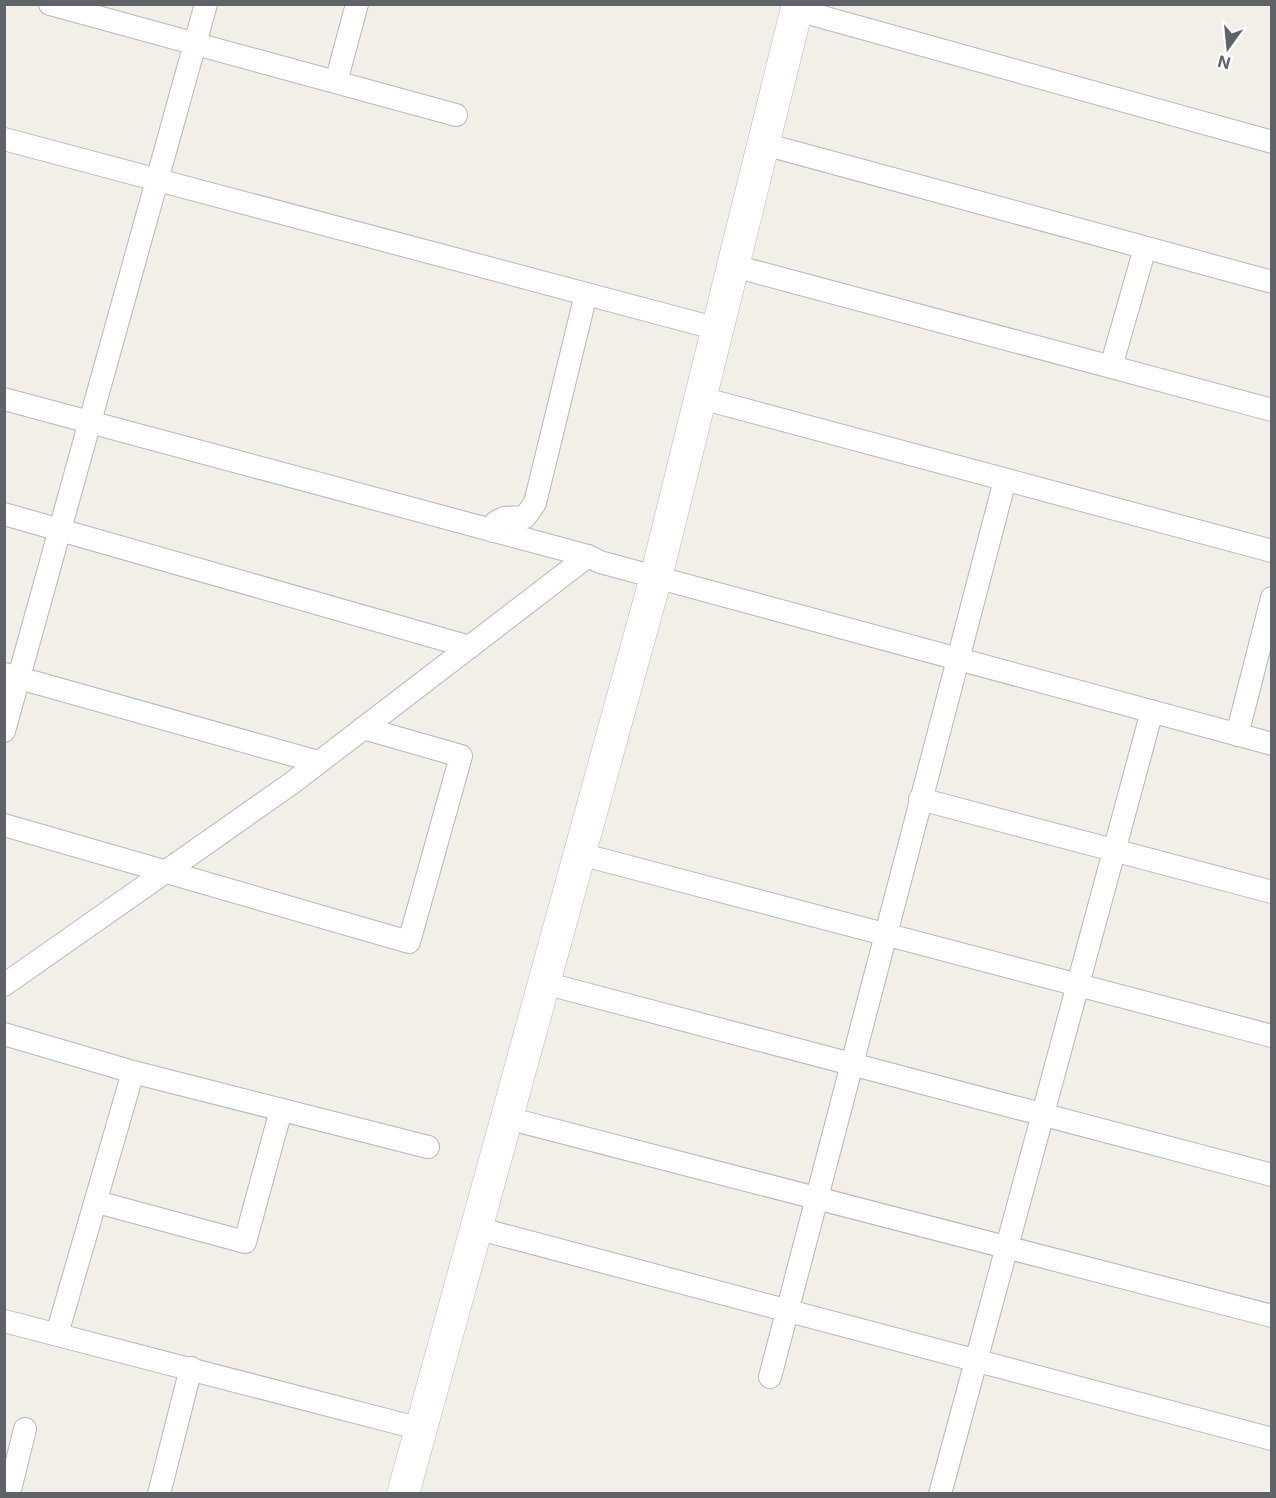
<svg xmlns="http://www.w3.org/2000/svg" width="1276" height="1498" font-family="Inter,sans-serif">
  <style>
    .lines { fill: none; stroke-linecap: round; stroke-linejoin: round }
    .minor-casing { stroke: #b5b8bc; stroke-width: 24 }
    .secondary-casing { stroke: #b6babf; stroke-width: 33 }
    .minor { stroke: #fff; stroke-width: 22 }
    .secondary { stroke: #fff; stroke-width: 32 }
  </style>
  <rect width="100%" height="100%" fill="#f1efe8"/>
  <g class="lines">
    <g class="minor-casing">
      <path id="minor" d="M50,4l406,111
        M797,10l475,132
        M336,82l21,-78
        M4,139l714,190
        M764,144l508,138
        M734,266l538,144
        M1111,367l34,-119
        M701,398l571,153
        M4,399l584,157
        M4,514l466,133
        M493,531l3,-9 8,-4 21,-1 10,-14 51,-209
        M5,674l313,88
        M4,731l202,-727
        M1237,735l35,-137
        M920,799l352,93
        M4,825l405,117 52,-186 -98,-28
        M580,854l692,182
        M544,983l728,192
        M4,985l288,-202 296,-227 12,6 672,182
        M4,1034l129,38 295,75
        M507,1118l765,198
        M97,1202l148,40 36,-132
        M476,1228l796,211
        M4,1321l417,108
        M57,1334l76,-262
        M770,1377l235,-897
        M9,1494l16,-65
        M159,1494l32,-126
        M940,1494l212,-783"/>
    </g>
    <g class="secondary-casing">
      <path id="secondary" d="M403,1494l253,-917 142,-573"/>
    </g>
    <use href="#minor" class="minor"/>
    <use href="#secondary" class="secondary"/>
  </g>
  <rect width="1276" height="1498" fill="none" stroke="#5f6368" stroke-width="12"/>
  <g transform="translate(1228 48) rotate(195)" stroke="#ffffff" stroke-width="4.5" paint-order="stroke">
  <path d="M0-4.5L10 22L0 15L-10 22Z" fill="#5f6368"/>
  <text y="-9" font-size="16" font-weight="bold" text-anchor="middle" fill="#5f6368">N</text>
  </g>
</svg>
